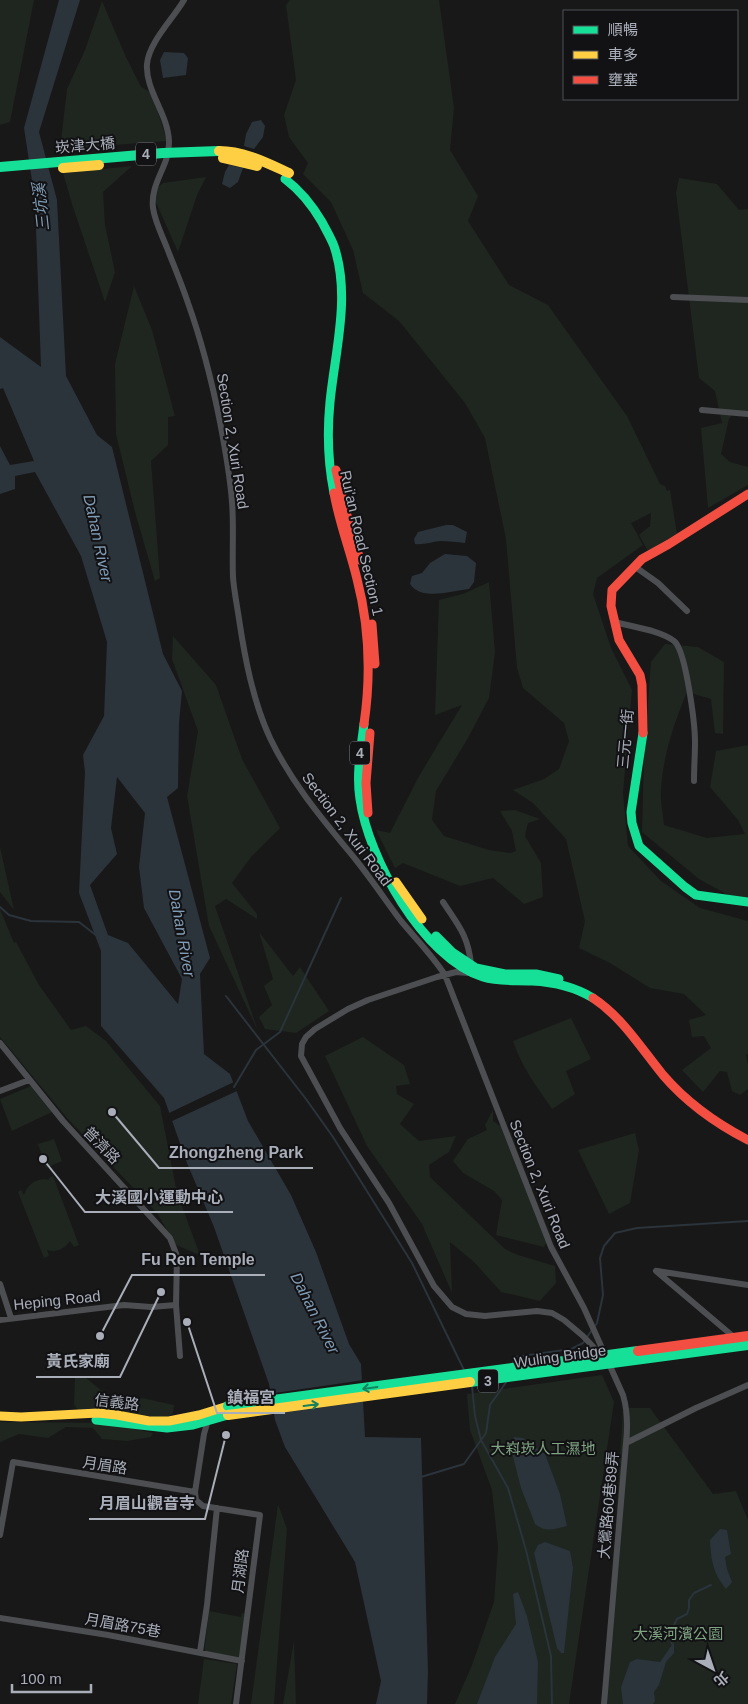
<svg xmlns="http://www.w3.org/2000/svg" width="748" height="1704" font-family="Helvetica,'Noto Sans TC',sans-serif">
  <style>
    .green { fill: #1e261f }
    .water { fill: #2b333b; fill-rule: evenodd }
    .pier { fill: #181818 }
    .lines { fill: none; stroke-linecap: round; stroke-linejoin: round }
    .stream { stroke: #2b333b; stroke-width: 2 }
    .street { stroke: #4c4e51; stroke-width: 6 }
    .fast { stroke: #16e098; stroke-width: 9 }
    .slow { stroke: #ffcf43; stroke-width: 9 }
    .jam { stroke: #f24e42; stroke-width: 9 }
    .fast-bridge { stroke: #16e098; stroke-width: 10 }
    .slow-bridge { stroke: #ffcf43; stroke-width: 10 }
    .jam-bridge { stroke: #f24e42; stroke-width: 10 }
    .oneway { stroke: #14835d }
    .labels { text-anchor: middle; dominant-baseline: central; stroke-width: 4; stroke-linejoin: round; paint-order: stroke }
    .shield { fill: #121215; stroke: #7c7f88; stroke-width: 1 }
    .shield-label { font-size: 14px; font-weight: bold; fill: #a9aeb9 }
    .street-label { font-size: 15px; fill: #a9aeb9; stroke: #121215 }
    .park-label { font-size: 15px; fill: #80a483; stroke: #121215 }
    .water-label { font-size: 16px; font-style: italic; fill: #809cb4; stroke: #121215 }
    .leader { fill: none; stroke: #a9aeb9; stroke-width: 2 }
    .callout-dot { fill: #a9aeb9; stroke: #121215; stroke-width: 2 }
    .callout-label { font-size: 16px; text-anchor: middle; font-weight: bold; fill: #a9aeb9; stroke: #121215; stroke-width: 4; stroke-linejoin: round; paint-order: stroke }
  </style>
  <rect width="100%" height="100%" fill="#181818"/>
  <path class="green" d="M0,0h34l-24,122 -10,3z
    M290,0h149l15,108 -4,42 28,46 -10,25 41,64 39,20 79,111 33,68 5,2 2,5 3,-1 7,44 -29,17 -9,-16 11,-9 1,-13 -20,10 12,22 -46,33 -4,16 18,54 21,42 -9,103 5,53 33,35 39,27 48,13v132l-2,2 2,10v24l-8,6 -8,-4 -5,-19 -7,-1 -17,21 -21,-22 29,-22 -7,-12 -12,1 -3,-17 17,-5 -22,-21 -34,-6 -40,-25 -31,-15 6,-27 -19,-82 -33,-36 -20,-13 31,-11 15,-10 10,-28 -5,-18 -41,-35 -6,-20 -11,-129 -21,-101 -20,-35 -66,-82 -36,-28 -10,-43 -22,-48 -28,-28 5,-11 -19,-26 -5,-22 12,-35 -10,-75z
    M102,1l24,56 15,30 11,6 15,48 -107,8 7,-60 18,-39z
    M132,166l-29,26 2,33 10,47 -10,30 -32,-95 -10,-34z
    M206,177l-9,18 -19,57 -24,-54 2,-9 7,-6z
    M679,178l38,6 22,26 9,-1v204l-14,-1 -5,7 -8,35 9,8 18,5v18l-40,23 -7,-80 21,-5 -7,-32 -16,-13 -23,-185z
    M134,286l18,44 23,86 -7,1v28l-17,16 9,117 -5,3 -20,-69 -19,-78 -1,-70z
    M489,582l6,70 -6,46 -21,40 -32,53 -4,29 12,16 45,14 21,3 6,-2 -4,-20 -12,-20 15,-1 25,9 -12,4 -3,13 16,27 2,34 -19,7 -31,-26 -33,8 -57,-23 -8,5 -19,-38 14,3 29,-57 43,-71 -27,10 4,-115 24,-6z
    M173,636l43,49 26,74 38,69 -29,29 -19,26 25,31v5l-31,-20 -11,7 43,125 -49,-105 -22,-130 11,-65 -26,-72z
    M665,644l33,3 26,15 -1,72 -8,-1 -4,-34 -24,-7c-13,31 -24,64 -26,98 -1,11 2,23 3,35l43,13 38,-4 -7,-14 -28,-33 6,-36 32,-6v161l-49,-27 -57,-47 2,-76 7,-94z
    M0,847l14,63 -14,-18z
    M0,909l14,34 2,-1 23,43 32,45 15,-4 20,15 54,65 17,87 23,62 -24,-10 -19,-32 -90,-95 -67,-81z
    M259,932l34,44 7,-9 29,44 -33,22 -31,-4 -6,-12 13,-12 -8,-19 9,-7z
    M571,1018l20,41 -25,12 9,23 -23,15c-15,-22 -31,-43 -39,-68z
    M363,1037l41,28 6,19 -14,2 1,8 17,10 -14,20 19,17 37,-5 -7,16 -20,13 1,12 75,72 13,6 37,11 1,17 -16,18 -39,-9 -27,-30 -24,-20 2,51 -30,-69 -55,-78 -42,-90z
    M31,1086l21,26 -40,19 -12,-32z
    M493,1110v11l18,12 20,58 20,45 -7,11 -48,-12 6,-35 -8,-9 -31,-18 -10,-12 15,-22 19,-9 -2,-5z
    M635,1133l4,17 -9,53 -21,11 -31,-64z
    M54,1139l8,22 -16,7 -8,-24z
    M53,1176l26,69 -5,2 -4,-6c-6,8 -13,12 -23,9l2,6 -5,2 -26,-66 3,-2 3,5c4,-11 13,-18 25,-15v-2z
    M602,1375l12,27 -45,302h-114l17,-39 22,-63 4,-55 -6,-57 -22,-60 -3,-36z
    M75,1377h10l28,23 16,2 13,-4 32,7 -1,8 -5,5 -90,-8 -4,-5z
    M623,1408h27l63,86 23,-3 12,29v184h-147l10,-98z
    M0,1422l107,1 46,10 -2,4 -24,4 -25,-2 -9,-11 -27,-1 -18,11 -29,-4 -19,8z
    M278,1504l9,25 -13,175h-23z
    M209,1611l32,6 1,-4 5,1 -6,46 -37,-6z
    M294,1641l2,63h-13z
    M204,1659l33,5 -6,40h-33z"/>
  <path class="water" d="M59,0h21l-41,132 18,68 9,176 31,59 15,12 51,207 19,37 -3,32 -1,65 -11,9 43,161 -10,16 4,80 26,20 18,47 43,74 25,57 33,92 12,20 4,73 56,1 7,233 -1,33h-51l5,-23 -26,-119 -70,-115 -10,-27 -6,-36 -55,-157 -27,-64 -23,-65 -63,-72v-75l-22,-58 6,-121 -2,-17 21,-39 3,-74 -26,-86 -46,-84 -20,4v13l-15,5v-48l10,19 24,-4 -31,-73 -3,1v-52l41,30 -6,-167 -11,-72zM117,777l28,36 -6,54 5,41 38,71 -4,25 -50,-61 -20,-8 -18,-50 27,-31 -6,-26z
    M164,52l20,1 4,5 -2,17 -23,3 -3,-18z
    M261,120l4,6 -2,11 -9,12 -10,-3 2,-12 6,-12z
    M229,165l14,3 -5,14 -8,6 -8,-4 3,-12z
    M446,525h7l14,7 -2,11c-8,-1 -17,-2 -25,-2 -9,1 -16,4 -25,3l-1,-5 4,-7z
    M445,554l22,2 9,7 -2,19 -5,7c-18,2 -48,12 -59,-5l2,-8 10,-3 8,-10z
    M514,1437l9,1 22,16 15,40 7,32c-12,3 -22,7 -32,-2l-14,-36 -10,-39z
    M720,1529l7,1 4,24 -6,3 2,12 5,13 -6,7c-13,-16 -15,-29 -16,-49z
    M545,1542l25,9 3,17 -9,85h-3l-4,-5 -23,-95 4,-8z
    M518,1592l9,24 11,46 -1,42h-60l18,-47 21,-33 -3,-30z
    M674,1642v11l-8,9 -7,23 -5,7 1,9 -2,3h-30l-2,-17 9,-25 7,-3 23,3z"/>
  <path class="pier" d="M236,1081l3,9 -69,32 -3,-8z
    M364,1380l1,20 -94,12 -3,-18z"/>
  <g class="lines">
    <path class="stream" d="M0,907l9,8 22,6 48,1 18,14
      M226,996l80,103 27,38 79,126 52,107
      M234,1087l22,-37 24,-18 61,-134
      M595,1326l2,-3 6,-28 -3,-37 4,-12 11,-13 22,-5 111,-7
      M512,1365l3,-8 56,-8 12,-6 9,-13
      M472,1386l3,30 6,24 27,48 18,62 25,106 1,48
      M421,1477l43,-13 22,-31 4,-28 17,-24
      M672,1644l-3,-10 8,-15 10,-5 2,-6v-8l5,-7 17,-8"/>
    <path class="street" d="M184,0c-11,19 -35,42 -37,64 -2,26 21,50 22,77 1,25 -19,41 -16,67 2,14 9,27 14,40 7,18 15,37 21,55 14,39 24,79 32,119 5,26 10,53 12,80 2,25 0,50 1,75 1,14 4,28 6,42 6,40 14,82 31,119 22,46 54,83 86,122 16,20 30,41 45,61 15,18 31,34 44,54l106,272 33,61 39,87c5,17 5,31 3,48
      M673,297l75,3
      M702,410l46,4
      M634,566l24,17 29,28
      M615,622c17,5 45,8 59,19 12,9 21,84 21,101 0,13 -1,26 -1,39
      M443,902c15,23 25,33 28,62l-1,1
      M468,973l-12,-1 -19,5 -69,23 -20,9 -33,20 -9,8 -4,7 -1,12 39,72 49,75 45,83 18,21 14,7 19,2 52,-5 15,2 12,7 19,16 20,21
      M0,1043l63,78 107,117 7,18 -1,49 4,51
      M0,1091l29,-11
      M656,1271l79,67
      M657,1271l91,14
      M0,1284l11,34
      M0,1320l124,-15 27,2 25,-2
      M195,1492l1,8 7,6 57,9 -24,189
      M0,1535l13,-73 182,30 9,-58 4,-14
      M0,1618l108,17 134,26
      M200,1652l7,-47 10,-97
      M604,1704l22,-261 70,-35 52,-23"/>
    <path class="fast" d="M285,179c16,12 27,26 37,43 4,8 9,16 12,24 17,50 1,105 -4,156 -3,30 -2,61 4,91
      M364,724c-3,25 -8,50 -4,75 8,59 63,159 123,178 16,5 32,3 49,4 21,1 43,6 61,17
      M643,733l-12,79 1,11 7,23 46,41 11,8 52,7
      M436,936l16,16 24,16 29,6h31l23,5
      M96,1420l71,8 26,-3 35,-10"/>
    <path class="slow" d="M396,882l26,37
      M0,1416l21,1 77,-4 19,2 32,6h20l30,-6 29,-9"/>
    <path class="jam" d="M336,470l8,35 16,55
      M334,493c5,29 16,57 23,86 12,46 14,97 7,145
      M372,624l3,40
      M643,733l-1,-48 -2,-10 -21,-35 -8,-34 1,-16 30,-31 27,-15 79,-50
      M368,813l-2,-30 4,-50
      M593,998c29,19 48,50 70,77 24,28 52,48 85,65"/>
    <path class="fast-bridge" d="M0,167l163,-14 56,-2
      M470,1382l278,-37
      M228,1406l410,-55"/>
    <path class="slow-bridge" d="M219,151c25,0 48,12 70,22
      M223,158l34,8
      M63,168l36,-3
      M228,1415l242,-33"/>
    <path class="jam-bridge" d="M638,1351l110,-15"/>
  </g>
  <defs><path id="oneway-shaft" d="M-6 0H5M1.5-3L5.5 0L1.5 3" fill="none" stroke-width="1.6" stroke-linecap="round" stroke-linejoin="round" transform="scale(1.25)"/></defs>
  <g class="oneway">
    <use href="#oneway-shaft" transform="translate(370 1388) rotate(172)"/>
    <use href="#oneway-shaft" transform="translate(311 1405) rotate(-7)"/>
  </g>
  <g class="labels">
    <g class="shield">
      <rect x="136" y="142.5" width="20" height="23" rx="4"/>
      <rect x="350" y="741.5" width="20" height="23" rx="4"/>
      <rect x="478" y="1369.5" width="20" height="23" rx="4"/>
    </g>
    <g class="shield-label">
      <text x="146" y="154">4</text>
      <text x="360" y="753">4</text>
      <text x="488" y="1381">3</text>
    </g>
    <g class="street-label">
      <text transform="translate(85 145) rotate(-5)">崁津大橋</text>
      <text transform="translate(233 441) rotate(81)">Section 2, Xuri Road</text>
      <text transform="translate(362 543) rotate(77)">Rui'an Road Section 1</text>
      <text transform="translate(625 739) rotate(-85)">三元一街</text>
      <text transform="translate(347 829) rotate(53)">Section 2, Xuri Road</text>
      <text transform="translate(102 1145) rotate(46)">普濟路</text>
      <text transform="translate(540 1184) rotate(68)">Section 2, Xuri Road</text>
      <text transform="translate(57 1300) rotate(-6)">Heping Road</text>
      <text transform="translate(560 1356) rotate(-8)">Wuling Bridge</text>
      <text transform="translate(117 1402) rotate(7)">信義路</text>
      <text transform="translate(105 1465) rotate(9)">月眉路</text>
      <text transform="translate(608 1505) rotate(-85)">大鶯路60巷89弄</text>
      <text transform="translate(240 1571) rotate(-83)">月湖路</text>
      <text transform="translate(123 1625) rotate(10)">月眉路75巷</text>
    </g>
    <g class="park-label">
      <text x="543" y="1448">大嵙崁人工濕地</text>
      <text x="678" y="1633">大溪河濱公園</text>
    </g>
    <g class="water-label">
      <text transform="translate(41 207) rotate(-96)">三坑溪</text>
      <text transform="translate(98 538) rotate(78)">Dahan River</text>
      <text transform="translate(182 933) rotate(80)">Dahan River</text>
      <text transform="translate(315 1313) rotate(63)">Dahan River</text>
    </g>
  </g>
  <path class="leader" d="M112 1112L159 1168H313M43 1159L85 1212H233M100 1336L132 1275H265M161 1292L120 1377H36M187 1322L217 1413H285M226 1435L205 1519H89"/>
  <g class="callout-dot">
    <circle cx="112" cy="1112" r="5"/>
    <circle cx="43" cy="1159" r="5"/>
    <circle cx="100" cy="1336" r="5"/>
    <circle cx="161" cy="1292" r="5"/>
    <circle cx="187" cy="1322" r="5"/>
    <circle cx="226" cy="1435" r="5"/>
  </g>
  <g class="callout-label">
    <text x="236" y="1158">Zhongzheng Park</text>
    <text x="159" y="1203">大溪國小運動中心</text>
    <text x="198" y="1265">Fu Ren Temple</text>
    <text x="78" y="1367">黃氏家廟</text>
    <text x="251" y="1403">鎮福宮</text>
    <text x="147" y="1509">月眉山觀音寺</text>
  </g>
  <rect x="563" y="10" width="175" height="90" fill="#121215" stroke="#4e5057"/>
  <rect x="573" y="26" width="25" height="8" fill="#16e098" stroke="#4e5057"/>
  <text x="608" y="35" font-size="15" fill="#a9aeb9">順暢</text>
  <rect x="573" y="51" width="25" height="8" fill="#ffcf43" stroke="#4e5057"/>
  <text x="608" y="60" font-size="15" fill="#a9aeb9">車多</text>
  <rect x="573" y="76" width="25" height="8" fill="#f24e42" stroke="#4e5057"/>
  <text x="608" y="85" font-size="15" fill="#a9aeb9">壅塞</text>
  <g transform="translate(713 1669) rotate(140)" stroke="#121215" stroke-width="4" paint-order="stroke">
  <path d="M0-4L9 19L0 12L-9 19Z" fill="#a9aeb9"/>
  <text y="-8" font-size="14" font-weight="bold" text-anchor="middle" fill="#a9aeb9">北</text>
  </g>
  <path d="M12 1684v8h79v-8" fill="none" stroke="#a9aeb9" stroke-width="2.5"/>
  <text x="20" y="1684" font-size="15" fill="#a9aeb9" stroke="#121215" stroke-width="4" paint-order="stroke">100 m</text>
</svg>
